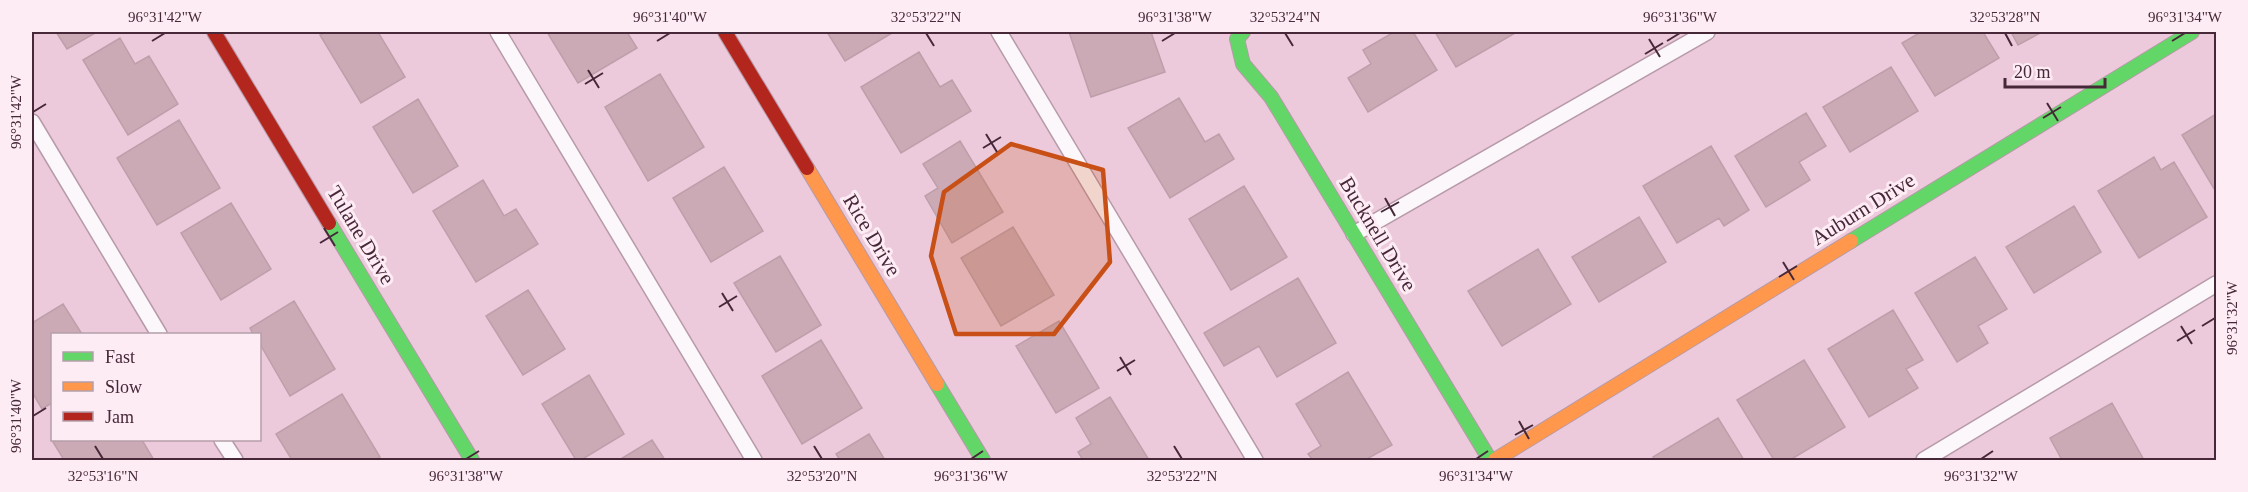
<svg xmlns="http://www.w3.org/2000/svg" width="2248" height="492" font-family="Georgia,serif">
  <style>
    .building { fill: #ccaab5; stroke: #bd9faa; stroke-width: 1.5 }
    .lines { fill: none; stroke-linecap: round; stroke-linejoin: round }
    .lane-casing { stroke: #b79aa8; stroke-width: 18 }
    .fast-casing { stroke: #b79aa8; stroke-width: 16 }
    .slow-casing { stroke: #b79aa8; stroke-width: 16 }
    .jam-casing { stroke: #b79aa8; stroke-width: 16 }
    .lane { stroke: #fcf7fa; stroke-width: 15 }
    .fast { stroke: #63d668; stroke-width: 14 }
    .slow { stroke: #ff974d; stroke-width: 14 }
    .jam { stroke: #b3261e; stroke-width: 14 }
    .marked { fill: #c84f15; fill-opacity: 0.2; stroke: #c84f15; stroke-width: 4.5; stroke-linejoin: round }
    .ticks { fill: none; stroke: #472838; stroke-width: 2 }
    .labels { text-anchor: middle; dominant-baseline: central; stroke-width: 6; stroke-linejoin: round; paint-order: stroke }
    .street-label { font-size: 21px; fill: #472838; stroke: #fdecf4 }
    .neatline { fill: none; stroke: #472838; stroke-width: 2 }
    .ticks-label { font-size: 15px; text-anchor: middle; fill: #472838 }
  </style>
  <rect width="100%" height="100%" fill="#eccadb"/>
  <path class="building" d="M56,32h41l-30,17z
    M327,32h51l27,45 -44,26 -41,-68z
    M547,32h80l10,16 -59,35z
    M827,32h64l1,1 -47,28z
    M1069,32h82l14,40 -74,25z
    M1394,32h19l24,38 -69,42 -20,-34 23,-14 -8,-14z
    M1435,32h82l-61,35z
    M1921,32h62l16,26 -64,38 -33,-53z
    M2011,32h31l-24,13z
    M120,38l15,26 14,-8 29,48 -50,31 -45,-75z
    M919,52l21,35 12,-7 19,31 -70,42 -40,-66z
    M1891,67l27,44 -68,41 -27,-45z
    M660,74l44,73 -56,34 -43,-74z
    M1179,98l26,44 14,-8 15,25 -64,39 -42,-70z
    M418,99l40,67 -45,27 -40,-66z
    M1806,113l20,33 -27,16 11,18 -44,27 -31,-51z
    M2216,114v78l-34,-57z
    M179,120l41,68 -63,37 -40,-67z
    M960,141l43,71 -51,31 -27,-47 13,-8 -15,-24z
    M1711,146l38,64 -25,16 -5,-8 -42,25 -34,-57z
    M2154,157l7,13 13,-8 33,55 -68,41 -41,-67z
    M724,167l39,64 -52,31 -38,-64z
    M483,180l21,36 12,-7 22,35 -62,38 -43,-71z
    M1244,186l43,71 -56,33 -42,-71z
    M231,203l40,66 -50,31 -40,-67z
    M2074,206l27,46 -67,41 -28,-46z
    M1639,217l27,45 -67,40 -27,-45z
    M1013,227l41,68 -53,31 -40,-68z
    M1538,249l33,55 -69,42 -34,-55z
    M780,256l41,69 -45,27 -42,-69z
    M1975,257l32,52 -29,17 10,17 -31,19 -42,-69z
    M1298,278l38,65 -59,34 -18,-31 -35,20 -20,-33z
    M528,290l37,59 -42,26 -37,-59z
    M294,301l41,68 -45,27 -30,-52v-10h-7l-3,-6z
    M63,304l19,30h-30v69l-10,6 -10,-17v-69z
    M1893,310l30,50 -17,9 12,19 -49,29 -41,-68z
    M1059,321l40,67 -43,25 -40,-67z
    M821,340l41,68 -60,36 -40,-68z
    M1804,360l41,67 -55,33h-16l-37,-60z
    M1348,372l44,73 -27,15h-52l-5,-6 13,-8 -25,-42z
    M589,375l35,59 -43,26h-5l-34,-56z
    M342,394l38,63 -5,3h-83l-16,-26z
    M1110,397l39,63h-66l-5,-8 13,-8 -15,-26z
    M2112,403l32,57h-82l-12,-22z
    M1718,418l26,42h-89l-2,-3z
    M869,434l16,26h-45l-4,-6z
    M57,440h85l12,20h-90l-11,-18z
    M652,440l13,20h-46z"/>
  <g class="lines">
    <g class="lane-casing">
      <path id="lane" d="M498,32l256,428
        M999,32l256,428
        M32,122l127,212
        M1354,234l353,-202
        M222,440l13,20
        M1924,460l292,-176"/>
    </g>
    <g class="fast-casing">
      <path id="fast" d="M1243,32l-6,7 6,25 28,33 219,363
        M329,223l143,237
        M1851,241l341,-209
        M937,384l46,76"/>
    </g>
    <g class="slow-casing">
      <path id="slow" d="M807,168l130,216
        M1495,460l356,-219"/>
    </g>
    <g class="jam-casing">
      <path id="jam" d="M214,32l115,191
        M725,32l82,136"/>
    </g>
    <use href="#lane" class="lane"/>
    <use href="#fast" class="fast"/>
    <use href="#slow" class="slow"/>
    <use href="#jam" class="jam"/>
  </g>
  <path class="marked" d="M1011,144l92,26 7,92 -56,72h-98l-25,-78 13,-64z"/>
  <path class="ticks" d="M926,33l8,13M1285,33l8,13M2005,33l7,13M1649,39l11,18M152,41l13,-8M657,41l13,-8M1162,41l13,-8M1667,41l13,-8M2172,41l13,-8M1645,54l18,-11M588,70l11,18M585,84l18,-11M2047,103l11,18M33,112l13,-8M2043,118l18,-11M986,134l11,18M983,148l18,-11M1385,198l10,18M1381,212l18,-10M324,228l11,18M320,243l18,-11M1783,262l11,18M1779,277l18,-11M722,293l11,18M719,307l18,-11M2181,326l11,18M2202,326l13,-8M2177,341l18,-11M1120,357l11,18M1117,371l18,-11M33,416l13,-8M1519,421l10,18M1515,435l18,-10M95,446l8,13M814,446l8,13M1174,446l8,13M466,459l13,-8M971,459l12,-8M1476,459l12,-8M1981,459l12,-8"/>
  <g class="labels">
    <g class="street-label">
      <text transform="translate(1863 209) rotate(-32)">Auburn Drive</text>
      <text transform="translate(1378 234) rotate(59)">Bucknell Drive</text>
      <text transform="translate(361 235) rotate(59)">Tulane Drive</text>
      <text transform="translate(872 235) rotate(59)">Rice Drive</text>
    </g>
  </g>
  <rect width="2248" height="492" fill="none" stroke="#fdecf4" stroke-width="66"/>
  <rect x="51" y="333" width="210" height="108" fill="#fdecf4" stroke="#b49ea9" stroke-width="1.5"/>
  <rect x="63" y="352" width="30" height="9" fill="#63d668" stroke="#b49ea9" stroke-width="1.5"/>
  <text x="105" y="363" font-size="18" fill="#472838">Fast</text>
  <rect x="63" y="382" width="30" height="9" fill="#ff974d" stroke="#b49ea9" stroke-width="1.5"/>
  <text x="105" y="393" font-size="18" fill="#472838">Slow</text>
  <rect x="63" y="412" width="30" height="9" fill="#b3261e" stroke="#b49ea9" stroke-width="1.5"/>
  <text x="105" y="423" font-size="18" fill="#472838">Jam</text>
  <path d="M2005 78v9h100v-9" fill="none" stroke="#472838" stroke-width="3"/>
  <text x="2014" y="78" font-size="18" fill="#472838" stroke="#fdecf4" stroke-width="4.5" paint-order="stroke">20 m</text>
  <rect x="33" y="33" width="2182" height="426" class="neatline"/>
  <g class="ticks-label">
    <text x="165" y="22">96°31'42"W</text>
    <text x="670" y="22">96°31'40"W</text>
    <text x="926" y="22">32°53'22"N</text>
    <text x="1175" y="22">96°31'38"W</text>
    <text x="1285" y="22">32°53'24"N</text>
    <text x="1680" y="22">96°31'36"W</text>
    <text x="2005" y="22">32°53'28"N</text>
    <text x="2185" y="22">96°31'34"W</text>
    <text transform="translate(16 112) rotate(-90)" y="5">96°31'42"W</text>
    <text transform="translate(2232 318) rotate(-90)" y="5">96°31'32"W</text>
    <text transform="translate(16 416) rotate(-90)" y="5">96°31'40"W</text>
    <text x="103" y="481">32°53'16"N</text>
    <text x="466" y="481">96°31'38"W</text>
    <text x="822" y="481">32°53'20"N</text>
    <text x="971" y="481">96°31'36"W</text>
    <text x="1182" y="481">32°53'22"N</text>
    <text x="1476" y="481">96°31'34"W</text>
    <text x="1981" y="481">96°31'32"W</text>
  </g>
</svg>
